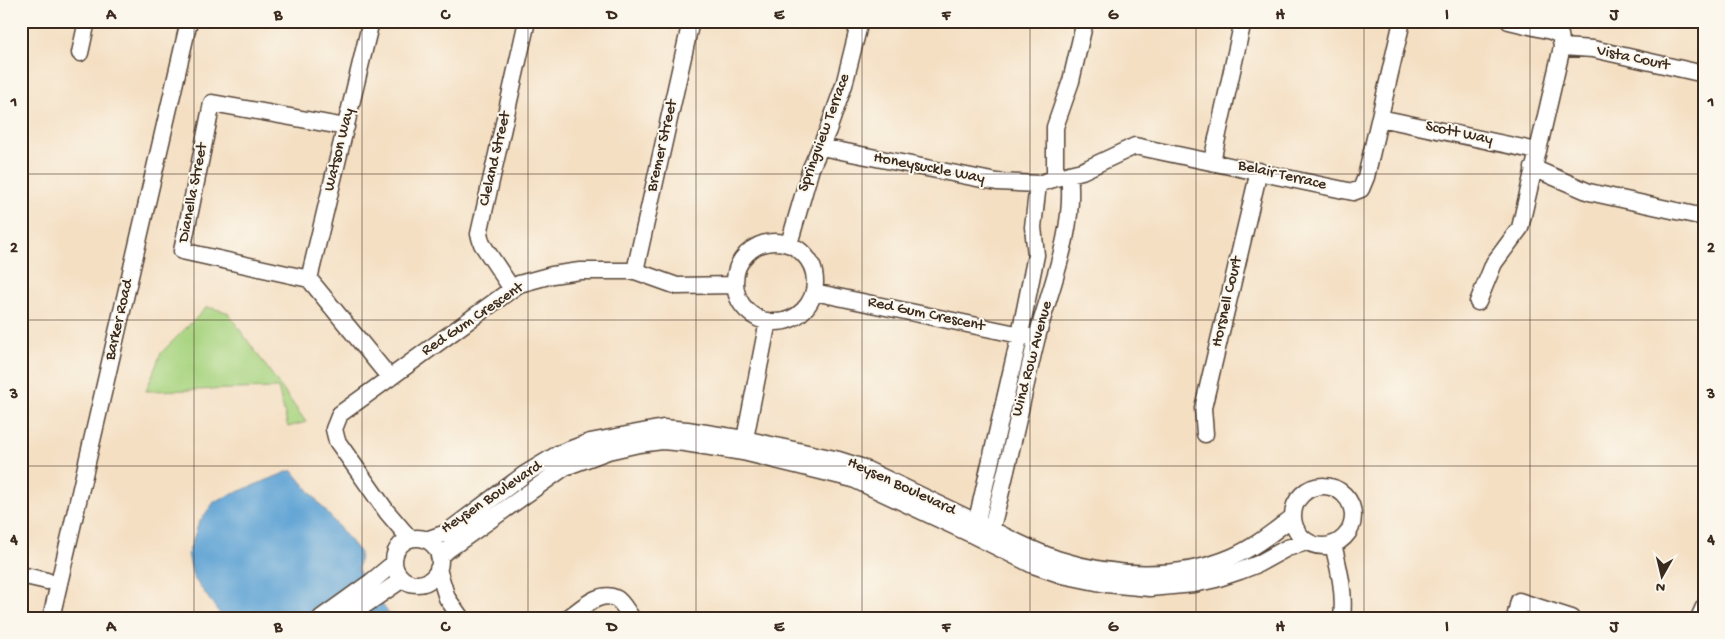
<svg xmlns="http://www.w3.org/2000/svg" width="1725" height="639" font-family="'Gochi Hand',sans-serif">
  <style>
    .green { fill: #a8d480; stroke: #727f4f }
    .water { fill: #5fa3d4; stroke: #4d6679 }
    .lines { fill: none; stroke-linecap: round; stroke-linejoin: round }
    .street-casing { stroke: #574537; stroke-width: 19 }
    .street { stroke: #fff; stroke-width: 16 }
    .grid { fill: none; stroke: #3b2a1e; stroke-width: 1; stroke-opacity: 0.55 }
    .labels { text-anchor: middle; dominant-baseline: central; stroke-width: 4; stroke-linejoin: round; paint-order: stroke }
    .street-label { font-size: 16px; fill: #3b2a1e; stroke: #fbf7ec }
    .neatline { fill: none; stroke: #3b2a1e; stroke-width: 2 }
    .grid-label { font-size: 16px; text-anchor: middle; font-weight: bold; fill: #3b2a1e }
  </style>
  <rect width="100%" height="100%" fill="#fbf7ec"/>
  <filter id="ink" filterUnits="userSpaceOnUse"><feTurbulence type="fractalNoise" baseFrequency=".02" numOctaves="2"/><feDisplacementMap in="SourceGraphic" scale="10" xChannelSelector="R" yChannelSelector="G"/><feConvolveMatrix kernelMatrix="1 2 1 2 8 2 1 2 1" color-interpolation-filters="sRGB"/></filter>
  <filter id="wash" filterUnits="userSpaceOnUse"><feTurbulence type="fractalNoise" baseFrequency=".0096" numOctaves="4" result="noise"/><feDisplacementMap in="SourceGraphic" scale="20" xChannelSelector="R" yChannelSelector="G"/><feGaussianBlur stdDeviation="1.12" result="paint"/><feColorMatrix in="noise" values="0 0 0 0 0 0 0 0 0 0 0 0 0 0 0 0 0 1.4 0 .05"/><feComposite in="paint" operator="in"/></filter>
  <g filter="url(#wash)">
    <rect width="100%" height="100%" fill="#f4dfc3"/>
    <path class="green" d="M207,307l20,5 79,110 -18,5 -10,-39 -132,3 15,-38z"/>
    <path class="water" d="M292,470l68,83 -2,17 31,44 21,4h-187l-30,-41 -5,-23 11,-32 16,-21z"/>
  </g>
  <g filter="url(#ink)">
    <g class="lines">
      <g class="street-casing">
        <path id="street" d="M1562,47l31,2 111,25
          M80,53l7,-32
          M1380,118l157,33
          M346,127l-134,-24 -30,148 127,28 81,99
          M821,147l176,35 41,2 31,-10 13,-3 53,-25 218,46 8,-3 5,-12 36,-156
          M1212,161l31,-140
          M1533,168l56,24 115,25
          M1055,178v-51l16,-46 14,-60
          M735 282a40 40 0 1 1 80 0a40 40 0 1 1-80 0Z
          M789,244l22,-76 17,-38 16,-45 16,-64
          M635,271l56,-250
          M309,279l62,-258
          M512,289l-30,-45 -3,-10 48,-213
          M814,292l216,45
          M1478,302l16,-39 26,-35 42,-181 -2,-12 -9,-4 -42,-10
          M1205,434l-2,-26 56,-237
          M743,449l25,-128
          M1293 516a30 30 0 1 1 60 0a30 30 0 1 1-60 0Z
          M974,533l46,-199 16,-79 -3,-28 5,-43
          M989,538c18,-65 31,-131 47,-197 14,-54 40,-110 33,-167
          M394 561a23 23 0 1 1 46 0a23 23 0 1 1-46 0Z
          M410,539l-23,-27 -50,-71 -3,-12 6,-15 179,-130 33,-9 28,-4h55l42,15 58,-1
          M426,540l20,-7 79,-59 33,-20 32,-12 47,-9 26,-5 24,2 57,9 95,21 22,7c38,18 76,36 113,54 27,13 55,29 83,38 56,18 121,21 175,-2 23,-10 41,-25 61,-40
          M1333,544c6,25 12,48 9,74
          M439,556l126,-89 43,-16 31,-7 23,-3 23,2 58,9 110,27 120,56 60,30 29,10 44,9 44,4 44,-4 22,-5 24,-8 18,-7 29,-16 20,-6
          M438,569l9,29 14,20
          M21,575l26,6
          M51,618l138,-597
          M321,618l50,-36 23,-19
          M346,618l57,-39
          M568,618c13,-9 32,-29 49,-19 6,4 10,13 15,19
          M1515,618l4,-17 53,17
          M1699,618l5,-11"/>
      </g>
      <use href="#street" class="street"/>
    </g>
  </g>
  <path class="grid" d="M194,21v597M362,21v597M528,21v597M696,21v597M862,21v597M1030,21v597M1196,21v597M1364,21v597M1530,21v597M21,174h1683M21,320h1683M21,466h1683"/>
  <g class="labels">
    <g class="street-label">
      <text transform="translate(1633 59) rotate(12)">Vista Court</text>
      <text transform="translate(825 133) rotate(-70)">Springview Terrace</text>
      <text transform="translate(1459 134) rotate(12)">Scott Way</text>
      <text transform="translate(663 146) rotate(-77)">Bremer Street</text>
      <text transform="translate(340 150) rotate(-76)">Watson Way</text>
      <text transform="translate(496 159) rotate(-77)">Cleland Street</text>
      <text transform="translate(929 169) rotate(11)">Honeysuckle Way</text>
      <text transform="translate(1282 176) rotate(13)">Belair Terrace</text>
      <text transform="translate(194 193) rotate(-79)">Dianella Street</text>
      <text transform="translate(1228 302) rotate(-77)">Horsnell Court</text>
      <text transform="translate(926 315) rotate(12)">Red Gum Crescent</text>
      <text transform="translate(120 320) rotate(-77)">Barker Road</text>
      <text transform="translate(473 320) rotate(-34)">Red Gum Crescent</text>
      <text transform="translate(1033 359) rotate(-75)">Wind Row Avenue</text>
      <text transform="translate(901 487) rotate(25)">Heysen Boulevard</text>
      <text transform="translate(492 498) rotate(-34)">Heysen Boulevard</text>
    </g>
  </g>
  <rect width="1725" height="639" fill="none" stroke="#fbf7ec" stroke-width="55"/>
  <g transform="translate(1662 576) rotate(188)" stroke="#fbf7ec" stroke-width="4" paint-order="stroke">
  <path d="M0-4L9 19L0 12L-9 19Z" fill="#3b2a1e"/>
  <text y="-8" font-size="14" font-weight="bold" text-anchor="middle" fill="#3b2a1e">N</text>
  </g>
  <rect x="28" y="28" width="1670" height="584" class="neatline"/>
  <g class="grid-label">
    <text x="111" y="19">A</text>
    <text x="278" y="19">B</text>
    <text x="445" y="19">C</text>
    <text x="612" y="19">D</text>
    <text x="779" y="19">E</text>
    <text x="946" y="19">F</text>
    <text x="1113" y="19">G</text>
    <text x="1280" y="19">H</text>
    <text x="1447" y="19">I</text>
    <text x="1614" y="19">J</text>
    <text x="14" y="106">1</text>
    <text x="1711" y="106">1</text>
    <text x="14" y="252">2</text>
    <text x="1711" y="252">2</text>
    <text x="14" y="398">3</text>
    <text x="1711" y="398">3</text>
    <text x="14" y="544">4</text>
    <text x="1711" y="544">4</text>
    <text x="111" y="631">A</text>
    <text x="278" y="631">B</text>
    <text x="445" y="631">C</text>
    <text x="612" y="631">D</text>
    <text x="779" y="631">E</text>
    <text x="946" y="631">F</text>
    <text x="1113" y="631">G</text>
    <text x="1280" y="631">H</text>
    <text x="1447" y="631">I</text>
    <text x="1614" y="631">J</text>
  </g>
</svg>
